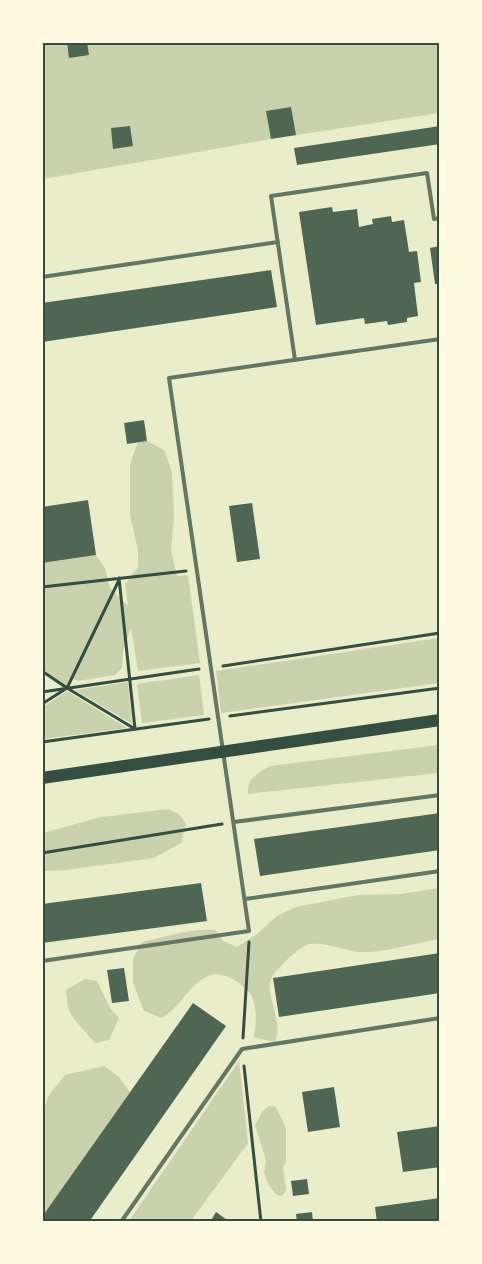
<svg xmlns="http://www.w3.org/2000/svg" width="482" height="1264" font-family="Lato,sans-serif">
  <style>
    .green { fill: #cad2ad }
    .building { fill: #4f6655 }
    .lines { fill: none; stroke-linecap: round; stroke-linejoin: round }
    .path { stroke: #344e41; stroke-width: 3 }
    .service { stroke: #617663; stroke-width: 4 }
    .primary { stroke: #344e41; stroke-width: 12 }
    .neatline { fill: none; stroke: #344e41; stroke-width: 2 }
  </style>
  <rect width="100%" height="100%" fill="#e9edc9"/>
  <path class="green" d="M43,43h396v70l-168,26 -228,40z
    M147,441l17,9 8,22 2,45 -3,33 6,26 11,-1 12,88 -62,8 -7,-43 -8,23 -1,17 -7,7 -37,6 -8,-3 -4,8 -23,-17v-106l53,-8 9,13 5,20 18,18 -3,-22 13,-17v-17l-8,-35v-51l8,-22z
    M439,638v45l-218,30 -5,-42z
    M199,675l5,40 -62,8 -5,-39z
    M128,682l4,42 -57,-34z
    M67,691l60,37 -84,11v-32z
    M439,745v28l-191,21c-1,-15 9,-21 22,-28z
    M168,809l11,5 7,10 -5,19 -27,15 -88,12 -23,1v-38l58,-16z
    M439,888v51c-23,4 -56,14 -79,13 -16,-1 -33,-10 -50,-8 -10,1 -35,26 -39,35 -7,12 13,44 4,63l-22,-5c4,-10 4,-33 -2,-42 -7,-11 -29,-26 -43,-19 -14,6 -21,19 -31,29 -4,5 -10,9 -15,13l-18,-7 -11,-28v-24l9,-17c26,-6 48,-14 74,-12l7,11 14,6 20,-13 20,-18 19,-9 62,-12 43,-1z
    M85,979l12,2 13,27 9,10 -10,22 -14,3 -21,-24 -6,-11 -2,-18z
    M239,1061l9,82 -57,78h-62z
    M104,1066l15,11 11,15 -87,125v-106l6,-16 16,-20z
    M269,1106l7,1 10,21v34l-3,5 3,23 -4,6 -5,-1 -8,-9 -5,-13 2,-13 -11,-35 7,-13z"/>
  <path class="building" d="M67,42h20l2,13 -20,3z
    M291,107l5,28 -25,4 -5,-28z
    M130,126l3,20 -20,3 -2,-21z
    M440,126v18l-143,21 -3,-17z
    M332,207l1,5 24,-3 2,18 14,-3 -1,-5 19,-3 1,6 12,-2 5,32 8,-1 4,31 -7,1 4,33 -11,2v4l-19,3 -1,-4 -22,3 -1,-6 -48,7 -17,-113z
    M440,246v38h-5l-5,-36z
    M271,270l6,37 -235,35v-39z
    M144,420l3,21 -20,3 -3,-21z
    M88,500l8,55 -54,8v-56z
    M252,503l8,56 -23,3 -8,-56z
    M440,813v37l-180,26 -6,-37z
    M201,883l6,38 -165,22v-39z
    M440,953v40l-161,24 -6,-39z
    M124,968l5,33 -17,2 -5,-33z
    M193,1003l33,23 -137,196h-47v-5z
    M334,1087l6,40 -32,5 -6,-40z
    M440,1126v41l-37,5 -6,-40z
    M307,1179l2,15 -16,2 -2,-15z
    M440,1198v24h-63l-2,-15z
    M216,1212l14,10h-20z
    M312,1212l1,10h-16l-1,-8z"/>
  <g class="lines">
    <path class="path" d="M119,578l16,151
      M42,587l144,-16
      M223,666l217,-33
      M42,671l25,17 68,41
      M42,692l157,-23
      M42,704l25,-16 52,-108
      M230,716l210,-28
      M42,742l167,-23
      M42,853l180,-29
      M243,1038l6,-96
      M244,1066l17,156"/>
    <path class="service" d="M42,277l236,-35
      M295,360l-24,-164 156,-23 7,46 6,-1
      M234,822l206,-27
      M245,899l195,-28
      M42,961l207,-30 -80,-553 271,-39
      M121,1222l121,-173 198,-31"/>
    <path class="primary" d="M42,778l398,-58"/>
  </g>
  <rect width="482" height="1264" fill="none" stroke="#fefae0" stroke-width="88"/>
  <rect x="44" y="44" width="394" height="1176" class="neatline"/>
</svg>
